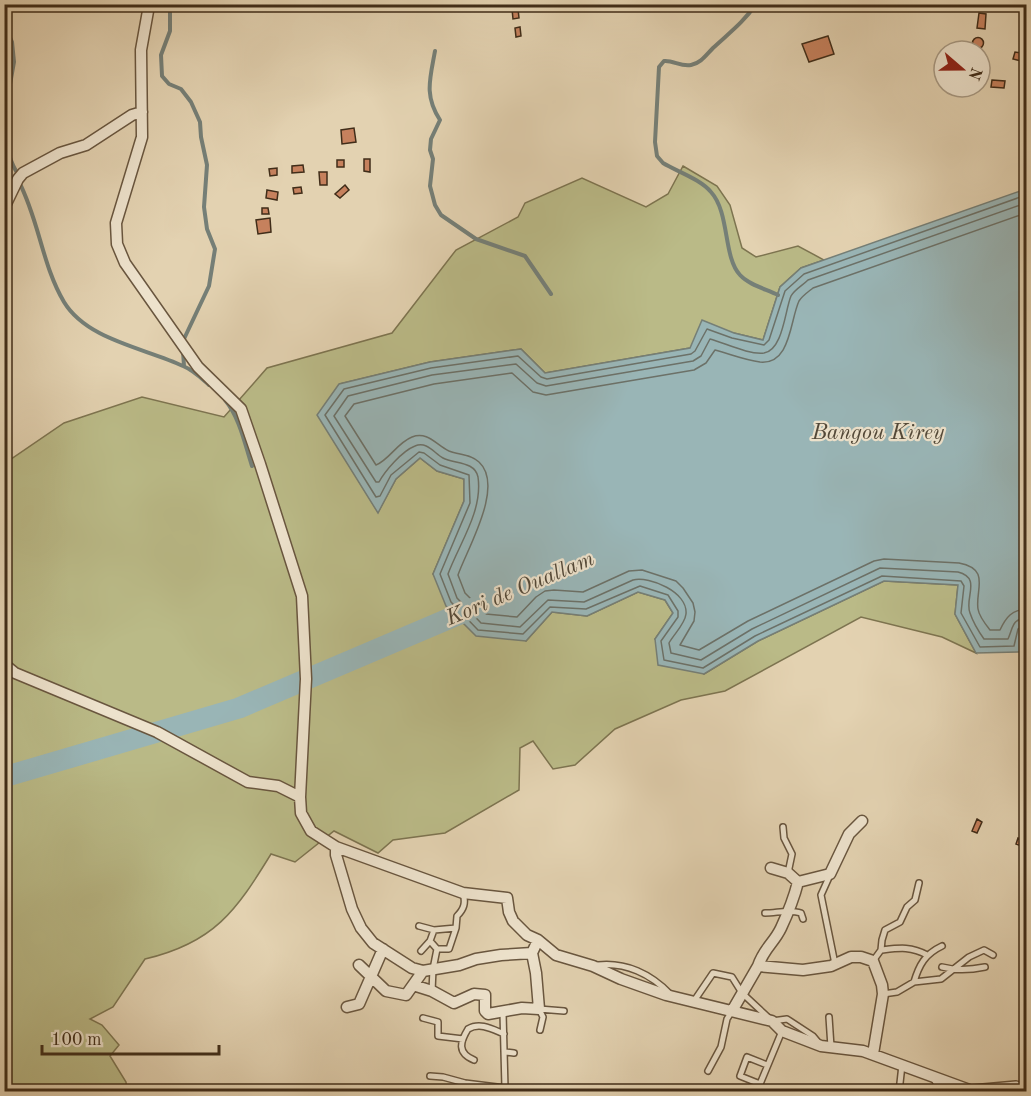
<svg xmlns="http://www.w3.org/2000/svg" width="1031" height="1096" font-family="'Old Standard TT',serif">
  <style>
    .green { fill: #baba87; stroke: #7d7450; stroke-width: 1.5 }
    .water { fill: #99b5b6; stroke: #757f77; stroke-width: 1.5 }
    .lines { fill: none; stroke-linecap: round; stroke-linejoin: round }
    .shore { stroke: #6c7168; stroke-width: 1.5 }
    .stream { stroke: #757f77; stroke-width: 4 }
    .river { stroke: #99b5b6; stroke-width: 21 }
    .building { fill: #c6815d; stroke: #402d19; stroke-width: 1.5 }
    .service-casing { stroke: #69563f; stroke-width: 8 }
    .minor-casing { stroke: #69563f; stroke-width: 13 }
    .service { stroke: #ede2cc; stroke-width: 5 }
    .minor { stroke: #ede2cc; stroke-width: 10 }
    .labels { text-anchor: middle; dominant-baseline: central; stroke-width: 4.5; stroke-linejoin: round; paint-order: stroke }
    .water-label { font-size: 22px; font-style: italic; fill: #524838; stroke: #ede2cc }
  </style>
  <rect width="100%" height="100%" fill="#e3d2b1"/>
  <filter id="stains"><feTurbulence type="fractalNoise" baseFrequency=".00333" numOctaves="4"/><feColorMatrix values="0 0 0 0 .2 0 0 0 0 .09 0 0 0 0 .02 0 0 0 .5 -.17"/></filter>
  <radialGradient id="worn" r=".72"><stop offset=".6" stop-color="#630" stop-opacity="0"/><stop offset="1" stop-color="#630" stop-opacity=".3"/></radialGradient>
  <path class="green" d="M683,166l34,20 13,19 12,43 14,9 42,-11 26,14 -23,8 -21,19 -17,53 -29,-7 -44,15 -145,25 -24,-24 -91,13 -90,22 -22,31 60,97 18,-33 24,-21 17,13 27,8v22l-31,73 93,67 26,-29 35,4 51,-24 27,8 8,13 -18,26 49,35 54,-33 126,-60 74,4 -3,29 21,39 -34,-16 -81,-20 -136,74 -44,9 -66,29 -40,36 -22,4 -20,-28 -13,7 -1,42 -74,43 -52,7 -15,13 -44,-22 -39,31 -24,-8c-35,57 -57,89 -126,105l-32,48 -23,12 12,6 17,20 -9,11 16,26 1,9h-122l-1,-627 60,-41 78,-26 82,20 43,-49 125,-35 64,-83 62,-33 7,-14 57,-25 64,29 22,-13z"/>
  <path class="water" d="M1026,189v424l-5,39 -45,1 -21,-39 3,-29 -74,-4 -126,60 -54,33 -46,-9 -3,-26 18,-26 -8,-13 -27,-8 -51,24 -35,-4 -26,29 -50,-5 -30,-30 -13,-32 31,-73v-22l-27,-8 -17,-13 -24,21 -18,34 -61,-98 22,-31 91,-22 91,-13 24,24 145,-25 12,-28 32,13 29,7 17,-53 21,-19z"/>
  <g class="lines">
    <path class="shore" d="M1026,195l-222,79 -19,17 -16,49 -5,5 -32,-7 -25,-9 -12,22 -4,3 -144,25 -6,-2 -23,-21 -87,12 -87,21 -19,26 51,82 4,-1 11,-21 28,-23 5,1 16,12 29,10 1,28 -30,71 11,28 27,28 45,4 27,-27 36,2 54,-23 28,9 10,16v6l-17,24 3,19 39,8 52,-32 127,-60 79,5 3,5 -3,27 19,34 34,-1 4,-17 8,-4
      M1026,203l-218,77c-5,5 -14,10 -17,16 -6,14 -8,54 -27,57 -15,2 -39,-10 -54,-14l-9,17 -8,5 -147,25 -9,-3 -21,-19 -84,11 -84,21 -14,20 42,66h3c6,-11 23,-31 36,-36 12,-5 19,7 28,12 11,6 32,3 35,19 5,34 -19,67 -30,97l9,24 24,25 39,4 28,-27 36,2 49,-22c17,-4 55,12 53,34 -1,10 -12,20 -17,29l2,10 30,7 51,-31 128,-61 78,4c24,6 6,26 12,41 3,9 9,19 14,26h24c5,-11 4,-20 18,-21
      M1026,213l-213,75c-5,4 -11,8 -14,13 -9,19 -8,64 -39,61 -15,-2 -30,-8 -45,-12l-9,13 -12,7 -148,25 -13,-3 -21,-19 -78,11 -80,20 -9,12 31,49c13,-5 21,-22 36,-28 16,-6 24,8 37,14 10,4 22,3 30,11 26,24 -12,87 -21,113l7,18 21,21 31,3 19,-20 9,-6 9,-1 29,2 46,-21 13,-1 34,11 7,7 10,15 2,9 -1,9 -14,24 19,5 49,-29 126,-60 10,-2 75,4c32,6 16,27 19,46 1,7 8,16 12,21h10c6,-13 12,-20 26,-21"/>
    <path class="stream" d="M170,4v27l-9,24 1,21 7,8 12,5 10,13 9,20 1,15 6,28 -3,42 3,22 8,20 -6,37 -26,55
      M756,4c-13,19 -27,29 -43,44 -7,7 -12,15 -22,17 -10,2 -18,-5 -27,-4l-5,6 -4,75 2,14 6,7c15,9 37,16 48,29 19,21 12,65 29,83 9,10 26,14 38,20
      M4,24l8,18 2,20 -10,56
      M435,51c-5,28 -11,44 5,69l-9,19 -1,11 3,9 -3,27 5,19 6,10 35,24 49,17 26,38
      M4,130c2,16 5,31 14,44
      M19,182c20,38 23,83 45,120 23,38 81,46 119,64 10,4 18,12 26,19
      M183,351l1,15
      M225,400c15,18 20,45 27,66"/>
    <path class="river" d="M4,777l235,-69 242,-103"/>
  </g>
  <path class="building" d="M512,9h6l1,9 -6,1z
    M979,13l7,1 -1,15 -8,-1z
    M1023,19h3v12h-2z
    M520,27l1,9 -5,1 -1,-9z
    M828,36l6,18 -25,8 -7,-18z
    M972.5 43a5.5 5.5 0 1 1 11 0a5.5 5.5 0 1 1-11 0Z
    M1024,46l2,1v15l-13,-3 2,-7 7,1z
    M987,62l1,7 -7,2 -1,-7z
    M992,80l13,1 -1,7 -13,-1z
    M354,128l2,14 -14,2 -1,-14z
    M364,159h6v13l-6,-1z
    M337,160h7v7h-7z
    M303,165l1,7 -12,1v-7z
    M277,168v7l-7,1 -1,-7z
    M319,172h8v13h-7z
    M345,185l4,5 -9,8 -5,-4z
    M301,187l1,6 -8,1 -1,-6z
    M267,190l11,2 -1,8 -11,-2z
    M262,208h6l1,6h-7z
    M270,218l1,14 -13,2 -2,-14z
    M977,819l5,3 -5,11 -5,-2z
    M1018,838l8,3v7l-10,-4z"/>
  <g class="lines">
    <g class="service-casing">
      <path id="service" d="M783,827l1,11 8,16 -4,19
        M830,875l-9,20 14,69
        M765,913c12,0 24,-4 36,0l2,6
        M419,926l15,4 -4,11 7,8 -4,20 -1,22
        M456,928l1,-12c7,-7 9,-13 6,-23
        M434,930l22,-2 -7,21h-12
        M881,950c18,-2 30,-4 46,5
        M421,951l9,-10
        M873,961l8,-11 1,-10 3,-10 15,-8 7,-15 8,-7 4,-17
        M598,965c28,-3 53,9 72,29
        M942,967c15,4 28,3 43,0
        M914,982l27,-3 28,-22 15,-7 9,5
        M883,994l14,-2 17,-10c5,-17 11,-28 28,-36
        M694,1001l19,-28 19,4 10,16 30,28 15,-2 26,17 5,6
        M539,1009l25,2
        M539,1009l4,8 -3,13
        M829,1017l2,30
        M423,1018l15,4v14l25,3
        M1025,1037l1,2
        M505,1052l9,1
        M474,1060c-17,-7 -14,-18 -6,-31 12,-7 24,0 36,5
        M767,1065l-20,-8 -7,19 20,8 22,-53
        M708,1071l13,-24 6,-28 5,-8
        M430,1076l13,1 22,6 40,5 -2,-75
        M934,1079l7,13
        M972,1088l44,-4 10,3
        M899,1092l3,-27"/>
    </g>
    <g class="minor-casing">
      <path id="minor" d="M147,4l1,7 -7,39 1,87 -26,86 1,21 8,19 73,104 43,42 19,55 42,132 4,83 -6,118 1,16 10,18 25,16 127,46 44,5 2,14 4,9 14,14 11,5 18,15 37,11 28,13 45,16 106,26 10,10 39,15 42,5 112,41
        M4,208l14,-29 5,-6 37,-20 26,-8 46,-30 10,-3
        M4,664l11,9 142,59 91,50 30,4 22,11
        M336,847v8l16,54 9,19 12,15 39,25 11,3 36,-6 17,-6 25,-4 31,-2 6,-13
        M798,882l32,-8 19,-40 13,-13
        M359,965l27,26 20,4 17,-24
        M758,966c6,-18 16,-23 23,-38 7,-15 13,-30 17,-46l-10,-9 -17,-5
        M413,985l19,6 22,12 20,-9 11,1v16l3,3 34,-6 17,1 -3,-36 -4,-20
        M347,1007l12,-3 24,-55
        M732,1011l26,-45 45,4 28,-4 20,-9h10l12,4 9,24 1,9 -10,60"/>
    </g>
    <use href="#service" class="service"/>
    <use href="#minor" class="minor"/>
  </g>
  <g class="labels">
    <g class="water-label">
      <text x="878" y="433">Bangou Kirey</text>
      <text transform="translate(520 589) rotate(-23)">Kori de Ouallam</text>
    </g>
  </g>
  <rect width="1031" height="1096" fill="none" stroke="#e3d2b1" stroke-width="24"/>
  <rect x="6" y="6" width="1019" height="1084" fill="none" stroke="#402d19" stroke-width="3"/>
  <rect x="12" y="12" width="1007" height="1072" fill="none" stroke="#402d19" stroke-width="1.5"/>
  <g transform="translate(962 69) rotate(110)"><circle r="28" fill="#ede2cc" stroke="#a89a84" stroke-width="1.5"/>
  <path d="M0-4.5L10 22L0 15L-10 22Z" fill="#8f2418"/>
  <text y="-9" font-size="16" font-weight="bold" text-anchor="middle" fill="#402d19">N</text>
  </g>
  <path d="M42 1045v9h177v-9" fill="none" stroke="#402d19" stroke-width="3"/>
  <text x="51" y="1045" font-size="18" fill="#402d19" stroke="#ede2cc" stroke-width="4.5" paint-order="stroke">100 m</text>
  <rect width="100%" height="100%" filter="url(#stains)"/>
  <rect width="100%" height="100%" fill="url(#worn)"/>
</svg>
